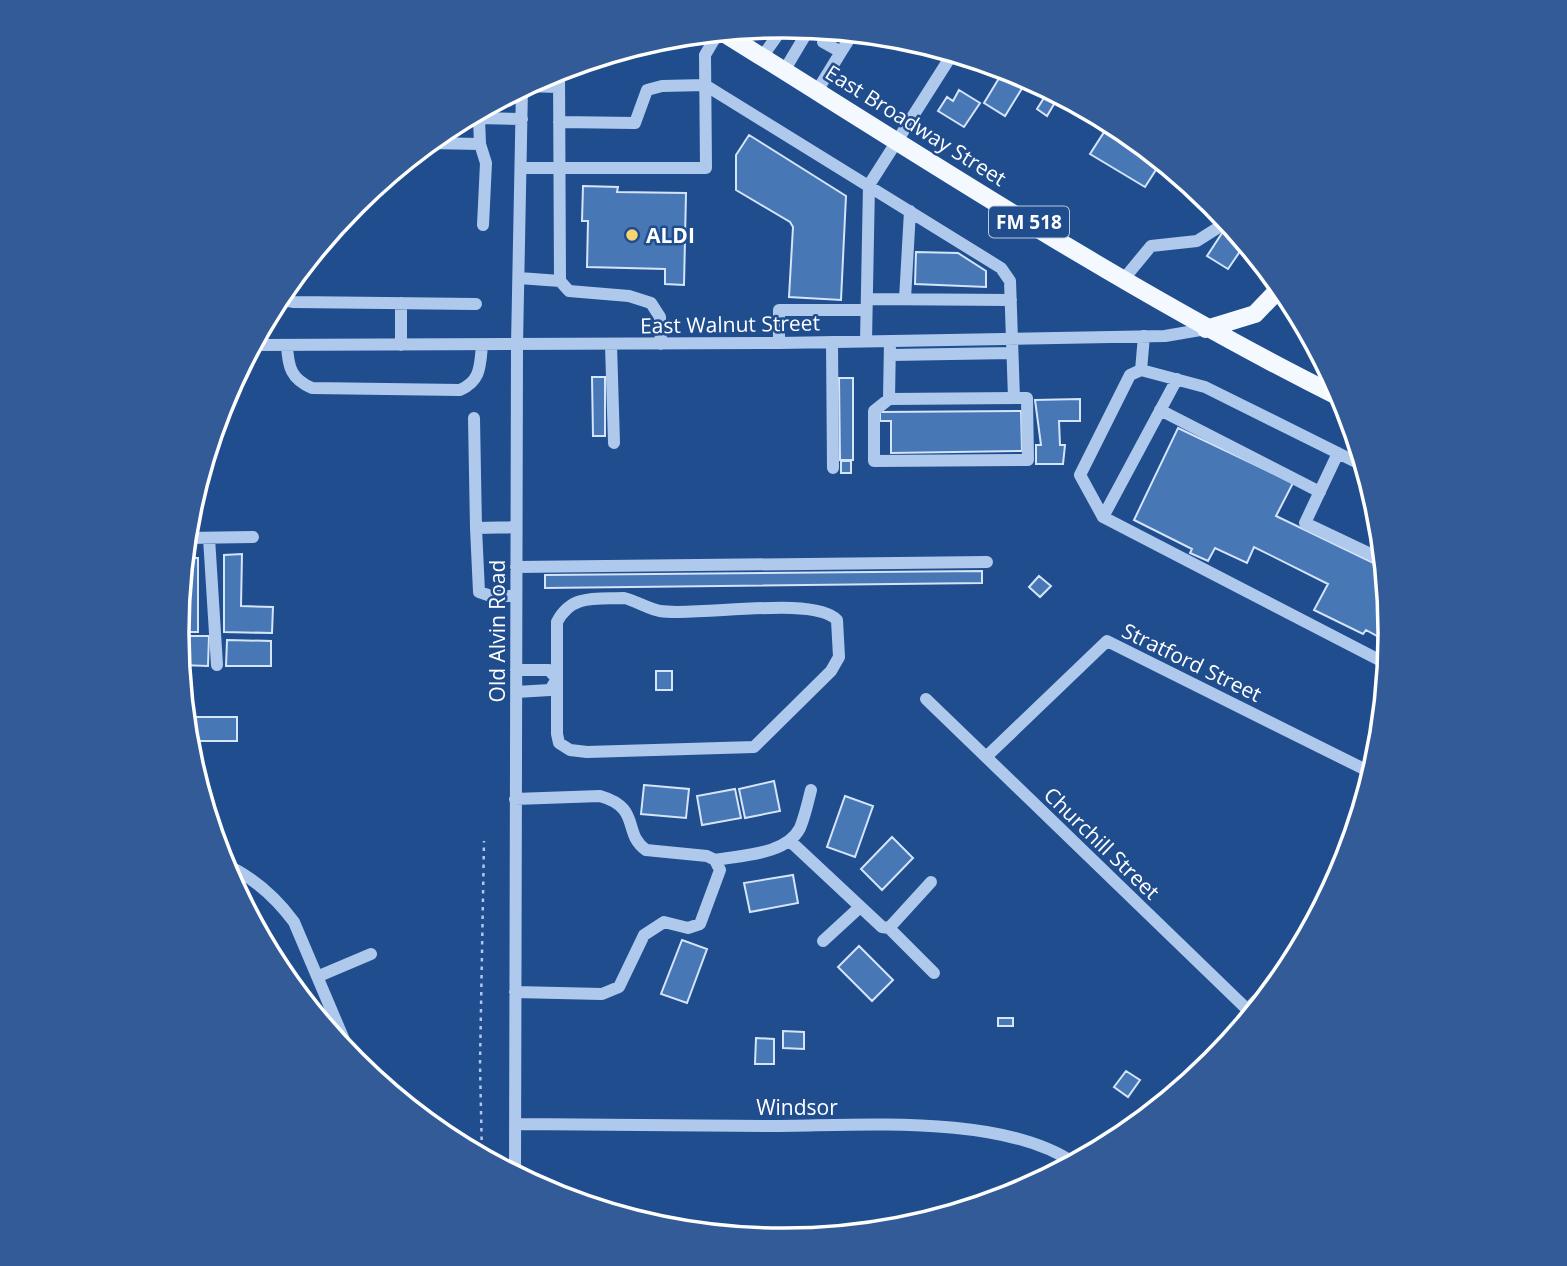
<svg xmlns="http://www.w3.org/2000/svg" width="1567" height="1266" font-family="'Open Sans',sans-serif">
  <style>
    .building { fill: #4877b6; stroke: #d4e4f9; stroke-width: 2 }
    .lines { fill: none; stroke-linecap: round; stroke-linejoin: round }
    .path { stroke: #afc9ec; stroke-width: 2.5; stroke-dasharray: 3.5 5; stroke-linecap: butt }
    .minor { stroke: #afc9ec; stroke-width: 12 }
    .major { stroke: #f4f8ff; stroke-width: 18 }
    .poi-dot { fill: #fad56f; stroke: #204d8e; stroke-width: 2.5 }
    .labels { text-anchor: middle; dominant-baseline: central; stroke-width: 5; stroke-linejoin: round; paint-order: stroke }
    .shield { fill: #204d8e; stroke: #bccadd; stroke-width: 2 }
    .shield-label { font-size: 19px; font-weight: bold; fill: #fff }
    .street-label { font-size: 21px; fill: #fff; stroke: #204d8e }
    .poi-label { font-size: 21px; font-weight: bold; fill: #fff; stroke: #204d8e; text-anchor: start }
    .rim { fill: none; stroke: #fff; stroke-width: 3.5 }
  </style>
  <rect width="100%" height="100%" fill="#204d8e"/>
  <path class="building" d="M1004,70l22,12 -21,34 -21,-13z
    M959,90l21,13 -16,24 -26,-16 9,-14 6,4z
    M1047,93l10,6 -10,17 -10,-7z
    M1108,126l53,36 -16,25 -55,-33z
    M749,135l97,61 -5,104 -52,-3 4,-70 -3,-5 -54,-32v-35z
    M583,186l35,1 -1,5 69,1 -2,92 -19,-1v-15l-78,-2 1,-46h-6z
    M1226,227l19,17 -17,25 -21,-13z
    M916,252l42,1 28,18v16l-71,-3z
    M592,377h13v59h-12z
    M839,378h14v82h-13z
    M1080,399v22h-21l1,24h5l-2,19h-27v-19h5l-6,-45z
    M1021,411l1,40 -131,2v-32h-11v-9z
    M1178,428l115,55 -17,33 108,52 5,80 -8,-4 3,-4 -18,-10 -3,4 -49,-24 14,-26 -74,-37 -7,16 -32,-15 -7,13 -18,-8 2,-4 -58,-29z
    M841,461h10v12h-10z
    M242,554l-1,52 32,1 -1,26 -48,-1v-77z
    M184,558h14v74h-19z
    M982,571v12l-437,5v-13z
    M1039,576l12,10 -11,11 -11,-10z
    M182,636h27l-1,30 -27,-1z
    M227,640l44,1v25h-45z
    M656,671h16v19h-16z
    M185,717h52v24h-50z
    M774,781l6,30 -35,7 -6,-29z
    M644,785l45,4 -3,29 -45,-4z
    M735,789l6,29 -39,7 -5,-29z
    M845,796l28,10 -18,51 -28,-10z
    M892,837l21,21 -31,32 -21,-21z
    M793,875l5,28 -48,9 -6,-29z
    M682,940l25,9 -20,54 -26,-9z
    M859,946l34,34 -21,21 -34,-34z
    M998,1018h15v8h-15z
    M783,1031l21,1v17l-21,-1z
    M756,1038l18,1v25h-19z
    M1126,1071l14,9 -12,17 -14,-10z"/>
  <g class="lines">
    <path class="path" d="M482,1157l-2,-93 4,-223"/>
    <path class="minor" d="M823,42l18,10 12,-19
      M762,57l22,-31
      M559,70l1,211 9,10 60,5 22,7 9,14 1,27
      M784,71l25,-42
      M525,86l33,1
      M817,91l24,-39
      M479,111v7l43,1
      M479,118l1,26 6,19 -3,62
      M559,122l76,1 12,-33 15,-4 43,-1 296,183 9,13 4,117
      M429,143l51,1
      M521,168h185l-1,-113 13,-22
      M519,278l41,3
      M1123,280l28,-34 46,-5 30,-19
      M277,299l17,3 182,2
      M867,299l144,1
      M905,299l5,-88
      M1144,336l-3,34 64,17 159,79
      M866,341l3,-156 84,-132
      M832,342l1,126
      M779,343v-33h87
      M253,345l526,-2 386,-7 41,-7
      M287,345c1,22 4,34 25,43l148,2c21,-9 20,-24 22,-45
      M401,345v-42
      M611,345l3,98
      M890,355l122,-2
      M1141,370l-11,5 -50,100 23,42 284,147
      M889,399l-15,12v50l154,-1 -1,-62 -138,1 1,-58
      M1160,410l160,82
      M474,418l2,110 40,-1
      M1338,453l-33,70 78,37
      M1103,517l74,-138
      M476,528l3,64 12,4h25
      M186,538l67,-1
      M209,538l8,127
      M516,567l471,-5
      M624,598c13,3 24,11 36,13 38,6 154,-16 177,9l2,37 -8,14 -77,76 -167,5 -17,-2 -11,-7 -2,-9v-112c14,-28 39,-23 67,-24z
      M516,692l34,-2 7,-11 -8,-9h-33
      M926,699l326,315
      M986,757l121,-116 265,132
      M790,841l92,86 7,1 42,-46
      M715,860c27,-5 71,-5 85,-32 5,-12 8,-26 11,-38
      M222,863c30,13 52,32 72,59l59,139
      M889,928l45,45
      M823,941l37,-34
      M319,976l52,-22
      M515,992l87,2 17,-7 25,-52 20,-13 24,6 12,-4 20,-54 -5,-10 -8,-4 -61,-6c-24,-17 -4,-42 -46,-54l-85,3
      M1247,1010l43,-44
      M515,1124c85,1 170,1 256,2 86,0 230,-13 303,37
      M515,1174l2,-829 5,-257"/>
    <path class="major" d="M722,32c204,127 406,260 621,367
      M1206,329l49,-15 26,-27"/>
  </g>
  <circle class="poi-dot" cx="632" cy="235" r="7"/>
  <g class="labels">
    <rect class="shield" x="989" y="206.5" width="80" height="31" rx="5"/>
    <g class="shield-label">
      <text x="1029" y="222">FM 518</text>
    </g>
    <g class="street-label">
      <text transform="translate(916 125) rotate(32)">East Broadway Street</text>
      <text transform="translate(730 324) rotate(-1)">East Walnut Street</text>
      <text transform="translate(497 631) rotate(-90)">Old Alvin Road</text>
      <text transform="translate(1192 662) rotate(26)">Stratford Street</text>
      <text transform="translate(1102 843) rotate(44)">Churchill Street</text>
      <text x="797" y="1107">Windsor</text>
    </g>
    <g class="poi-label">
      <text x="646" y="235">ALDI</text>
    </g>
  </g>
  <path d="M0 0H1567V1266H0ZM783 38H784A594 594 0 0 1 1378 632V634A594 594 0 0 1 784 1228H783A594 594 0 0 1 189 634V632A594 594 0 0 1 783 38Z" fill="#325b97" fill-rule="evenodd"/>
  <path class="rim" d="M783 38H784A594 594 0 0 1 1378 632V634A594 594 0 0 1 784 1228H783A594 594 0 0 1 189 634V632A594 594 0 0 1 783 38Z"/>
</svg>
